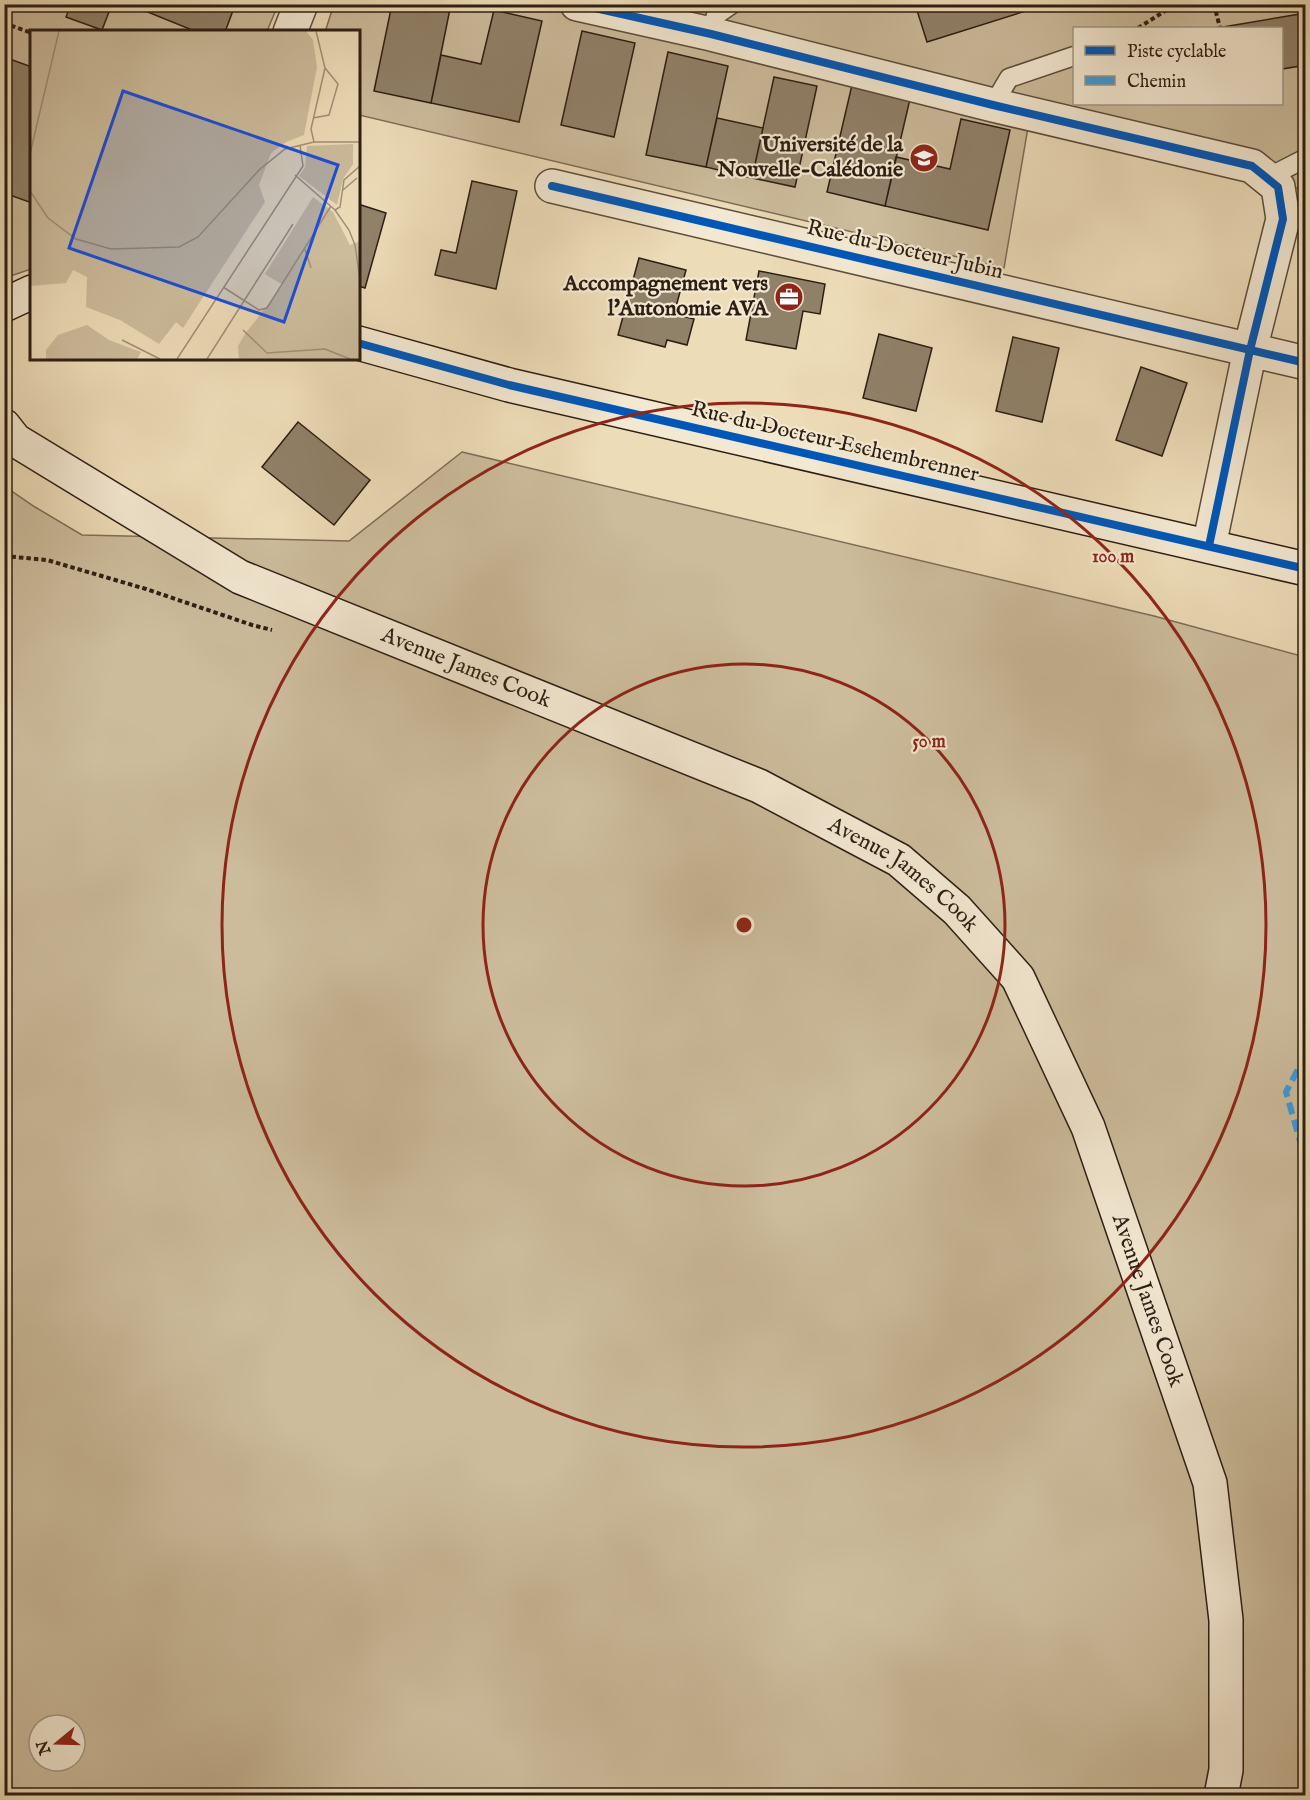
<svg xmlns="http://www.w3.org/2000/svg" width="1310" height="1800" font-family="'IM FELL English',serif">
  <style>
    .green { fill: #ccbc9c; stroke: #7c6d58; stroke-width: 1.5; fill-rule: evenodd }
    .building { fill: #908169; stroke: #2c1e13; stroke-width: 1.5 }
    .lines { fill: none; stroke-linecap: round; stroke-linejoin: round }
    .lane-casing { stroke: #5c4e3c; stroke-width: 21 }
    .street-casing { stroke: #5c4e3c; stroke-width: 36 }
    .secondary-casing { stroke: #2c1e13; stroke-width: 36 }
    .path { stroke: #2c1e13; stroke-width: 4; stroke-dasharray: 4.5 3; stroke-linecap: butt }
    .lane { stroke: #f3e8d1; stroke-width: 18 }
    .street { stroke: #f3e8d1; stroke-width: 33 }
    .secondary { stroke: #f3e8d1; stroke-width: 33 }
    .quiet { stroke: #3d9bde; stroke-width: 6; stroke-dasharray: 12 6; stroke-linecap: butt }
    .cycleway-casing { stroke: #f3e8d1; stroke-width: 11 }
    .cycleway { stroke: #0057b8; stroke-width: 8 }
    .ring { fill: none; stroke: #8f2418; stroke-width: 3 }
    .labels { text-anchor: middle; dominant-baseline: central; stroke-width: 4.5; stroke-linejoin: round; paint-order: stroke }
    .poi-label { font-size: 22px; font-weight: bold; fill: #2c1e13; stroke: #f3e8d1; text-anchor: end }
    .street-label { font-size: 22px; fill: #2c1e13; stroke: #f3e8d1 }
    .inset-road { fill: none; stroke: #a09076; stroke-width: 1.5 }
    .view { fill: #1d4ed8; fill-opacity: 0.15; stroke: #1d4ed8; stroke-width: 3 }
    .inset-edge { fill: none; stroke: #2c1e13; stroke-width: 3 }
    .centre { fill: #8f2418; stroke: #f3e8d1; stroke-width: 3 }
    .ring-label { font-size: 18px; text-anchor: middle; font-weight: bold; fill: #8f2418; stroke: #f3e8d1; stroke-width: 4.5; stroke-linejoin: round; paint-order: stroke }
  </style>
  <rect width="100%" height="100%" fill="#eddcb8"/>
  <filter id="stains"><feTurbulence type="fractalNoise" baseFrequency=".00333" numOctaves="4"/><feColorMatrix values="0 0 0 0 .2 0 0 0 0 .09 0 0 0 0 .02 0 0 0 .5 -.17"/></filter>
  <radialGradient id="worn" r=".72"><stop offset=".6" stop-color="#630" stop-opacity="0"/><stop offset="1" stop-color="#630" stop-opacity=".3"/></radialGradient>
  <path class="green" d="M334,4l971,1v186l-273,-87 -28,164 -645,-153 -1,-83h-33zM1074,28h208v76h-208z
    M5,5h273l-11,26 -235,1 -1,237 -26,9z
    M462,452l692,164 151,41v1138h-1300l-1,-1309 31,21 47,28 267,6zM39,1725h36v36h-36z"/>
  <path class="building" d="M71,4h41l-10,26 -36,-13z
    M128,4h105l2,1 -10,27h-28z
    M392,4h59l-20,99 -57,-12z
    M915,4h133l-121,38z
    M494,10l48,11 -23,101 -88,-19 10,-48 40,9z
    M1306,13v52l-24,4v-41h-65z
    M582,31l53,12 -21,94 -53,-12z
    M668,52l60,14 -22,101 -60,-12z
    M4,57l28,10v136l-28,-10z
    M774,77l43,9 -22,101 -43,-9z
    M852,85l58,14 -25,107 -58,-14z
    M717,118l46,10 -11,50 -46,-11z
    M961,119l49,11 -22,100 -103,-24 11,-49 54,12z
    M472,181l45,10 -21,98 -61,-14 6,-25 15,3z
    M358,204l28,9 -21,75 -7,-2z
    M639,258l47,12 -12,44 20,5 -7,26 -20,-5 -2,7 -47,-12z
    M759,271l66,13 -5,30 -17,-3 -7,38 -50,-9z
    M879,334l53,14 -16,63 -53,-13z
    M1013,337l46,11 -17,74 -46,-11z
    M1141,367l46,16 -25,73 -46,-16z
    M298,422l72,58 -36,45 -72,-58z"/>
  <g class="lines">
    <g class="lane-casing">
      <path id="lane" d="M711,34l5,-19 16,-11
        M993,105l16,-27 65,-22
        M1267,178l39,-20"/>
    </g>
    <g class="street-casing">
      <path id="street" d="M577,4l134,30 282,71 259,61 26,21 5,32 -33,131 -41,196
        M290,32l11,-28
        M552,186l754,177"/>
    </g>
    <g class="secondary-casing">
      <g id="secondary">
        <path d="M4,305l28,-13"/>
        <path d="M358,343l151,42 797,184"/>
        <path id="s1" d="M4,426l11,14 225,137 519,209 140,74 58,50 61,68 70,149 122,356 16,137v150l-5,26"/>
      </g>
    </g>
    <path class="path" d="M1214,4l6,24
      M4,23l28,10
      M1138,28l38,-24
      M4,556l43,4 99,29 106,36 20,5"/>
    <use href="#lane" class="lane"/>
    <use href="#street" class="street"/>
    <use href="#secondary" class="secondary"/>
    <path class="quiet" d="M1306,1054l-20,38 20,70"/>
    <g class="cycleway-casing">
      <path id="cycleway" d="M577,4l134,30 282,71 259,61 26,21 5,32 -33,131 -41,196
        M552,186l754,177
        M358,343l151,42 797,184"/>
    </g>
    <use href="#cycleway" class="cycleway"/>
  </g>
  <g class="ring">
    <circle cx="744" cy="925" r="261"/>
    <circle cx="744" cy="925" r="522"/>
  </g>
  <defs>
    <g id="university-disc" transform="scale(1.5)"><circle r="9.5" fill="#8f2418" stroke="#f3e8d1"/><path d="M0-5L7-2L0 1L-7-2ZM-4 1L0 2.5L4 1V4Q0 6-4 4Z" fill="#fff"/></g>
    <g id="office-disc" transform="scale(1.5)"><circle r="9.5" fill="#8f2418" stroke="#f3e8d1"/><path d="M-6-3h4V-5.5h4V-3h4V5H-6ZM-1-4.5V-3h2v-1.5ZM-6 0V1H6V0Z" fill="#fff"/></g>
  </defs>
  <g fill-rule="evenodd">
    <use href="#university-disc" x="924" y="158"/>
    <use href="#office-disc" x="789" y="297"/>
  </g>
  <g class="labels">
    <g class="poi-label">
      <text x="903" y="145">Université de la<tspan x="903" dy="25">Nouvelle-Calédonie</tspan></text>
      <text x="768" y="284">Accompagnement vers<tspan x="768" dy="25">l'Autonomie AVA</tspan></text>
    </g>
    <g class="street-label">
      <text transform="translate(905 250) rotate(13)">Rue du Docteur Jubin</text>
      <text transform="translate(835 442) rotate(13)">Rue du Docteur Eschembrenner</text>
      <text stroke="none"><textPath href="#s1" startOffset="525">Avenue James Cook</textPath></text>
      <text stroke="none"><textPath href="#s1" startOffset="1011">Avenue James Cook</textPath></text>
      <text stroke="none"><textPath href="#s1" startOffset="1515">Avenue James Cook</textPath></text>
    </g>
  </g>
  <g transform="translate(30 30)">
    <rect width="330" height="330" fill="#eddcb8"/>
    <path d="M0,1h276l7,9 4,27 -13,68 -18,7 -15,11 -12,32 6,17 -82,126 -7,-6 -17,22 -39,-24 -34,-13 1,-30 -14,-7 -7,13 -36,3zM323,114v20l-10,15 -6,26 -38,-29 6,-9 2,-21zM283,167l20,15 17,33 10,-4v118h-121l-1,-13 7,-12 38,-49 -18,-11zM57,295l22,15 32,12 -4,7h-91v-9l12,-15z" fill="#ccbc9c"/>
    <path class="inset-road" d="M283,88l16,-3 9,-31 -13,-16M284,112l-3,-13 14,-61 -9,-37M0,124l29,-123M265,145l40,35 14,20 6,15 5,35M313,160l14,-12M0,161l18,27 28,21 35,10 68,-2 19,-10 61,-67 26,-21 29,-7h46M305,180l5,-3 4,-27 16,-14M275,219l6,19M193,257l36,23 8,-2 64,-102M213,300l24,23 58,-4 25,10M92,310l38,19M147,329l126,-193 -3,-21M177,329l86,-135"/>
    <path class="view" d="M93,61l215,74 -54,157 -215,-74z"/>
    <rect width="330" height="330" class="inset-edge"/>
  </g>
  <circle cx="744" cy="925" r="9" class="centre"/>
  <g class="ring-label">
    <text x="1113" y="562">100 m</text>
    <text x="929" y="747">50 m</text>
  </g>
  <rect width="1310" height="1800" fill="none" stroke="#eddcb8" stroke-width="24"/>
  <rect x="6" y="6" width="1298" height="1788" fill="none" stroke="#2c1e13" stroke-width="3"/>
  <rect x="12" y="12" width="1286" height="1776" fill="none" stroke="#2c1e13" stroke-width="1.5"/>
  <rect x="1073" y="27" width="210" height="78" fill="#f3e8d1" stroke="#a39785" stroke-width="1.5"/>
  <rect x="1085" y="46" width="30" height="9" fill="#0057b8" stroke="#a39785" stroke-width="1.5"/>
  <text x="1127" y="57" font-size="18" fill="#2c1e13">Piste cyclable</text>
  <rect x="1085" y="76" width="30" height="9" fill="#3d9bde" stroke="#a39785" stroke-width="1.5"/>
  <text x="1127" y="87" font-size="18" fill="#2c1e13">Chemin</text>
  <g transform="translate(57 1743) rotate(251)"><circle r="28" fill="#f3e8d1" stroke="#a39785" stroke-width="1.5"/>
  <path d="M0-4.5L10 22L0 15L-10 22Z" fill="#8f2418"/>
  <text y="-9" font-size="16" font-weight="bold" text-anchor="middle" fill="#2c1e13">N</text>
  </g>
  <rect width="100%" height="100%" filter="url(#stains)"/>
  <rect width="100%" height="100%" fill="url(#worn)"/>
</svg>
